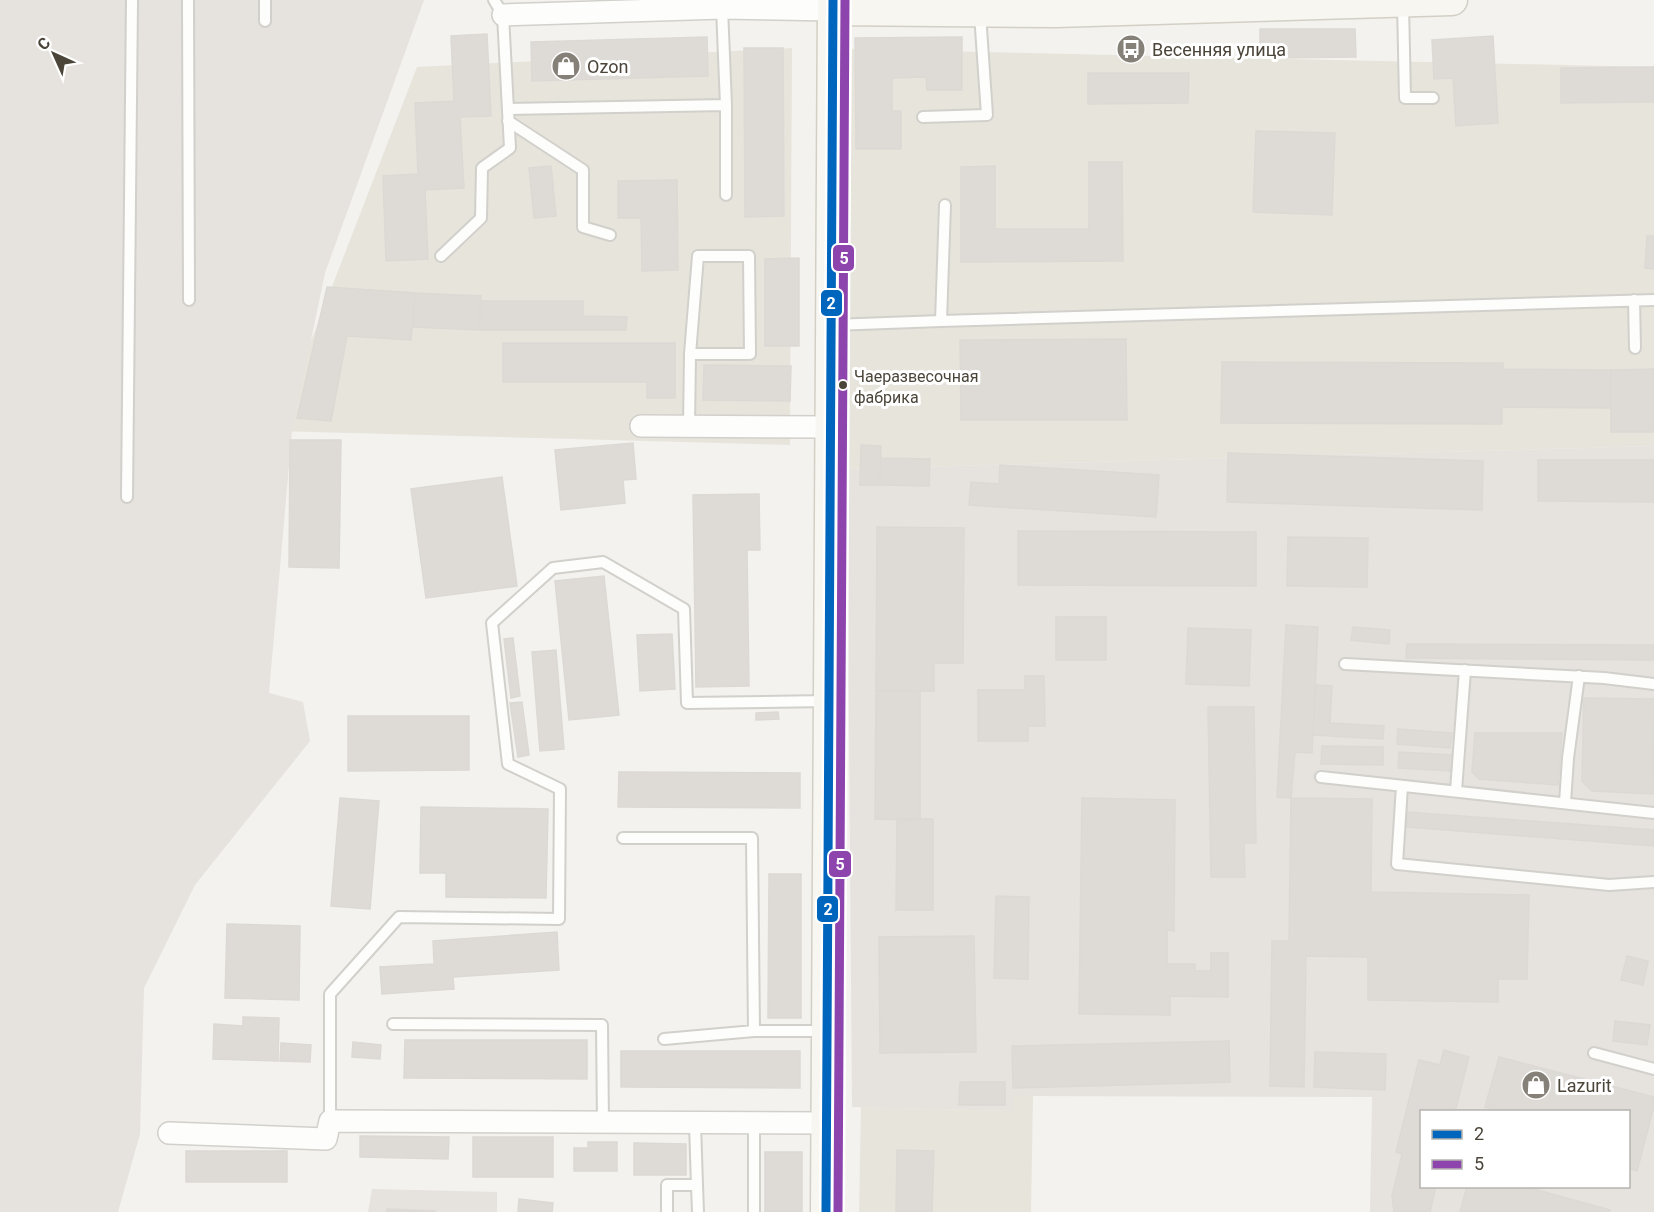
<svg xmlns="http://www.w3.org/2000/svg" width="1654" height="1212" font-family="Roboto,sans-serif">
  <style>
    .residential { fill: #e7e4dc }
    .industrial { fill: #e6e2de; fill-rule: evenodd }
    .building { fill: #dedbd6; stroke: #dcd9d4; stroke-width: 1.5 }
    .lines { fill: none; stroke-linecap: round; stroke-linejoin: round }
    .lane-casing { stroke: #d2d0cb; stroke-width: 14 }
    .street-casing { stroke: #d2d0cb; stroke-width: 24 }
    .secondary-casing { stroke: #d3cfc5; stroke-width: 33 }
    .lane { stroke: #fdfdfc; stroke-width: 10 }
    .street { stroke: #fdfdfc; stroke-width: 21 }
    .secondary { stroke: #f7f6f1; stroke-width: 30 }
    .bus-1-casing { stroke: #fff; stroke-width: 14 }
    .bus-2-casing { stroke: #fff; stroke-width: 14 }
    .bus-1 { stroke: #0065bd; stroke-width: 9 }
    .bus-2 { stroke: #8e44ad; stroke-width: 9 }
    .bus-dot { fill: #4b4439; stroke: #fff; stroke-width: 2 }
    .labels { text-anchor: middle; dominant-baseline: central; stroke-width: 6; stroke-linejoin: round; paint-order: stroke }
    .bus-label { font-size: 16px; fill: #4b4439; stroke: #fff; text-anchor: start }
    .poi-label { font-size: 18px; fill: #4b4439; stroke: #fff; text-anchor: start }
    .line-badge { stroke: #fff; stroke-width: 2 }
    .badge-label { font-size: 16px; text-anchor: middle; font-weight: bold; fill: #fff }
  </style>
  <rect width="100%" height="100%" fill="#f4f2ee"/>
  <path class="residential" d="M792,48l-2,397 -514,-14 141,-364z
    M852,49l802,18v379l-807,23z
    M1013,1096h20l-2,116h-172l2,-105 152,4z"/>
  <path class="industrial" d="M0,0h424l-99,273 -33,158 -23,262 34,9 7,39 -115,144 -51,103 -4,146 -22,78h-118z
    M1654,446v766h-284l2,-115 -358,-1 -1,15 -161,-4 -5,-638zM1422,1112h206v74h-206z
    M372,1189l125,3v20h-129z"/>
  <path class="building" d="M1260,29h95l1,28 -96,1z
    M487,34l4,82 -31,1 4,71 -39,2 3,69 -42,2 -3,-85 35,-2 -3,-71 39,-2 -3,-65z
    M1493,36l5,87 -42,3 -3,-48 -19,1 -2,-39z
    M707,37l1,39 -176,5 -1,-39z
    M962,37v53h-35l-1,-13 -34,1v33h9v38h-45l-1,-111z
    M744,48h39l1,168 -39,1z
    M1654,67v35l-93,1v-35z
    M1088,73h101l-1,30 -100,1z
    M1256,131l79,2 -3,82 -79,-3z
    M1089,162h33l1,99 -162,1v-95l34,-1v63h94z
    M551,166l5,50 -22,2 -5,-50z
    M677,180l1,90 -36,1 -1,-53h-23v-37z
    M1647,236h7v33l-9,-1z
    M799,258v88h-34v-87z
    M327,287l88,6 -4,47 -64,-4 -16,85 -34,-3z
    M415,293l66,3 -2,34 -66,-3z
    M480,301h103v15l44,1 -1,13h-147z
    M1126,339l1,81h-166l-1,-80z
    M503,343h172v55h-28v-16h-144z
    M1222,362l281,1v6l108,1v38l-109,-1v17l-281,-1z
    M704,365l87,1 -1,35 -87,-1z
    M1654,369v63h-43v-62z
    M290,440h51l-2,128 -50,-1z
    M633,443l3,36 -13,1 2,23 -64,7 -6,-60z
    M861,445l20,1 -1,39h-20z
    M1228,453l255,8 -1,49 -255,-8z
    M881,458l49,1 -1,27 -49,-1z
    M1538,460h116v42l-116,-1z
    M1000,465l159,10 -3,42 -187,-12 2,-23 28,2z
    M502,477l15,109 -91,12 -15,-109z
    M759,494l1,56h-13l2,136 -53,1 -3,-192z
    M877,527l87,1 -1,135h-29v28h-58z
    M1018,531l238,1v54l-238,-1z
    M1288,537l80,1 -1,49 -80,-1z
    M604,576l15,139 -50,5 -14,-139z
    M1056,617h50v43h-50z
    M1286,625l32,2 -6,126 -17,-1 -4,46 -14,-1z
    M1353,627l37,3 -1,14 -38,-4z
    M1188,628l63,2 -2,56 -63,-2z
    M672,634l3,55 -35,2 -3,-56z
    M513,638l7,58 -9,2 -7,-59z
    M1407,644l247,1v15l-248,-2z
    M556,650l8,99 -24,2 -8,-99z
    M1025,676h19l1,50h-17v15h-50v-51h47z
    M1316,685l16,1 -2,37 54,3 -1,13 -70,-4z
    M876,691h44v129l-45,-1z
    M1584,698l70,1 -1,95 -61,-3 -10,-10z
    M522,702l7,53 -11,2 -8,-54z
    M1208,707h46l2,136h-12l1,34h-34z
    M778,712l1,7 -23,1v-7z
    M348,716h121v54l-121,1z
    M1398,729l54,4 -2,15 -53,-4z
    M1475,733h87l-4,52 -79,-6 -7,-7z
    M1322,746l61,1v18l-62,-1z
    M1399,752l54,3 -1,16 -54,-3z
    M619,772l181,1v35l-182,-1z
    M340,798l39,3 -9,108 -39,-3z
    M1082,798l93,2 -1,131 -7,-1v34h28v7h16v-18h17v44l-58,-1v19l-91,-1z
    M1291,798l81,1 -1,93 158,3 -2,84h-29v23l-130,-2v-43l-62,-1 -2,131 -34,-1 2,-145h17z
    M421,807l127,2 -2,89 -100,-1v-24h-26z
    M1406,812l248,18v16l-247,-19z
    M897,819h36v91h-37z
    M769,874h32v144h-33z
    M996,896l33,1 -1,82 -34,-1z
    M227,924l73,2 -1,74 -74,-2z
    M557,932l2,38 -106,7 1,12 -72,5 -2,-27 54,-3 -1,-23z
    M974,936l2,116 -96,1 -1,-116z
    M1627,956l21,5 -5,24 -22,-5z
    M243,1017l36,1 -1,43 -65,-2 1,-35 29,2z
    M1615,1021l35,4 -3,20 -34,-4z
    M405,1040h182v39l-183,-1z
    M1229,1041l1,41 -217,6 -1,-42z
    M353,1042l28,3 -1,14 -28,-2z
    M281,1043l30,2 -1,17 -30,-1z
    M1444,1050l25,7 -14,55h-33v74h14l-6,26h-36l-2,-16 10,-42 -6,-2 23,-92 21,5z
    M621,1051h179v37l-179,-1z
    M1315,1052l71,2 -1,36 -71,-3z
    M1499,1057l155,40v9l-17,65 -9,-3v-56h-127l-16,-5z
    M960,1082h45v23h-46z
    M360,1136l89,1 -1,22 -88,-2z
    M473,1137h80v40h-80z
    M588,1142h29v29h-43v-23h14z
    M634,1143l52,1v31h-52z
    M897,1150l37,1 -2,61h-36z
    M186,1151h101v31h-101z
    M765,1152h37v60h-37z
    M1467,1186h56l87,24 -1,2h-149z
    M519,1199l34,4 -1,9h-34z
    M387,1209l48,2v1h-48z"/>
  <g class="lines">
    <g class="lane-casing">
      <path id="lane" d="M188,0l1,300
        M1403,4l2,94h28
        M722,8l4,97v90
        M265,21v-21
        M508,109l218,-4
        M923,117l64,-2 -7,-101
        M508,121l75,49v57l27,8
        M441,256l40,-38 1,-50 28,-20 -7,-133 -9,-15
        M1634,300l1,48
        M941,321l713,-21
        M832,325l109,-4 4,-116
        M689,427l1,-73h60l-1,-98h-51l-8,98
        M127,497l5,-497
        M1345,664l259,14 50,6
        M1321,777l333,36
        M1402,786l-5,78 212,21 45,-3
        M1456,791l9,-121
        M1565,803l3,-45 11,-82
        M623,838h129l2,193
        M393,1024l209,1 1,98
        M664,1039l90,-8h71
        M1594,1053l60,16
        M330,1121v-127l69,-77 160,2 1,-130 -52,-25 -16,-141 61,-55 50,-6 81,47 3,94 141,-2
        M754,1123v89
        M697,1185l1,27
        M667,1212v-27h30l-2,-61"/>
    </g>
    <g class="street-casing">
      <path id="street" d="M503,15l219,-7 111,2
        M641,426l189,1
        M169,1133l157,6 4,-18 496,2"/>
    </g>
    <g class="secondary-casing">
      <path id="secondary" d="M833,10l223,2 396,-12
        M826,1212l7,-1212"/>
    </g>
    <use href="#lane" class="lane"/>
    <use href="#street" class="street"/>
    <use href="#secondary" class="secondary"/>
    <g class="bus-1-casing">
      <path id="bus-1" d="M826,1212l7,-1212"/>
    </g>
    <g class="bus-2-casing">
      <path id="bus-2" d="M838,1212l7,-1212"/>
    </g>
    <use href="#bus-1" class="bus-1"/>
    <use href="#bus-2" class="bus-2"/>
  </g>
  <defs>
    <g id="bus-disc" transform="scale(1.5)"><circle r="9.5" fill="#868178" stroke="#fff"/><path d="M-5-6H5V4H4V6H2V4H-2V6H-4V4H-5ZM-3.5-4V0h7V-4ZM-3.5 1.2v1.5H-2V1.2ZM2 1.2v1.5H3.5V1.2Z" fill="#fff"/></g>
    <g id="shop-disc" transform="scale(1.5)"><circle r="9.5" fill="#868178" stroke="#fff"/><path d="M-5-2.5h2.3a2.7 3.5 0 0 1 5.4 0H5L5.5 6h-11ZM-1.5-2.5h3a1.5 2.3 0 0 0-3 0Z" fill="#fff"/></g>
  </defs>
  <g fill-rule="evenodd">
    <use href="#bus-disc" x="1131" y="49"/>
    <use href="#shop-disc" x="566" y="66"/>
    <use href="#shop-disc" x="1536" y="1085"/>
  </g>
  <circle class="bus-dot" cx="843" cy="385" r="5"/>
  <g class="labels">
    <g class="bus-label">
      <text x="854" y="376">Чаеразвесочная<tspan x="854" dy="21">фабрика</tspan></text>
    </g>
    <g class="poi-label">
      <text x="1152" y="49">Весенняя улица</text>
      <text x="587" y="66">Ozon</text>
      <text x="1557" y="1085">Lazurit</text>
    </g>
  </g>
  <g class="line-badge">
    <rect x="832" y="244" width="23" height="28" rx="6" fill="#8e44ad"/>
    <rect x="820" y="289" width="23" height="28" rx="6" fill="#0065bd"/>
    <rect x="828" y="850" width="24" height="28" rx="6" fill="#8e44ad"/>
    <rect x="816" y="895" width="23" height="28" rx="6" fill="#0065bd"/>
  </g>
  <g class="badge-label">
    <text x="844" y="264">5</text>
    <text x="831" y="309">2</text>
    <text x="840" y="870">5</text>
    <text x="828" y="915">2</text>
  </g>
  <rect x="1420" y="1110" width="210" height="78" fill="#ffffff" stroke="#b7b4b0" stroke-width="1.5"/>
  <rect x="1432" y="1130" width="30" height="9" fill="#0065bd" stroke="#b7b4b0" stroke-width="1.5"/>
  <text x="1474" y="1140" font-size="18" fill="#4b4439">2</text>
  <rect x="1432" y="1160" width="30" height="9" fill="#8e44ad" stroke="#b7b4b0" stroke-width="1.5"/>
  <text x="1474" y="1170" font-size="18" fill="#4b4439">5</text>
  <g transform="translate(54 54) rotate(315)" stroke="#ffffff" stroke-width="4.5" paint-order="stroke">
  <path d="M0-4.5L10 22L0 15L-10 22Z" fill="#4b4439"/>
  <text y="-9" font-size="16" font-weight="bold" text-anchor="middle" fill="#4b4439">С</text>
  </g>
</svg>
